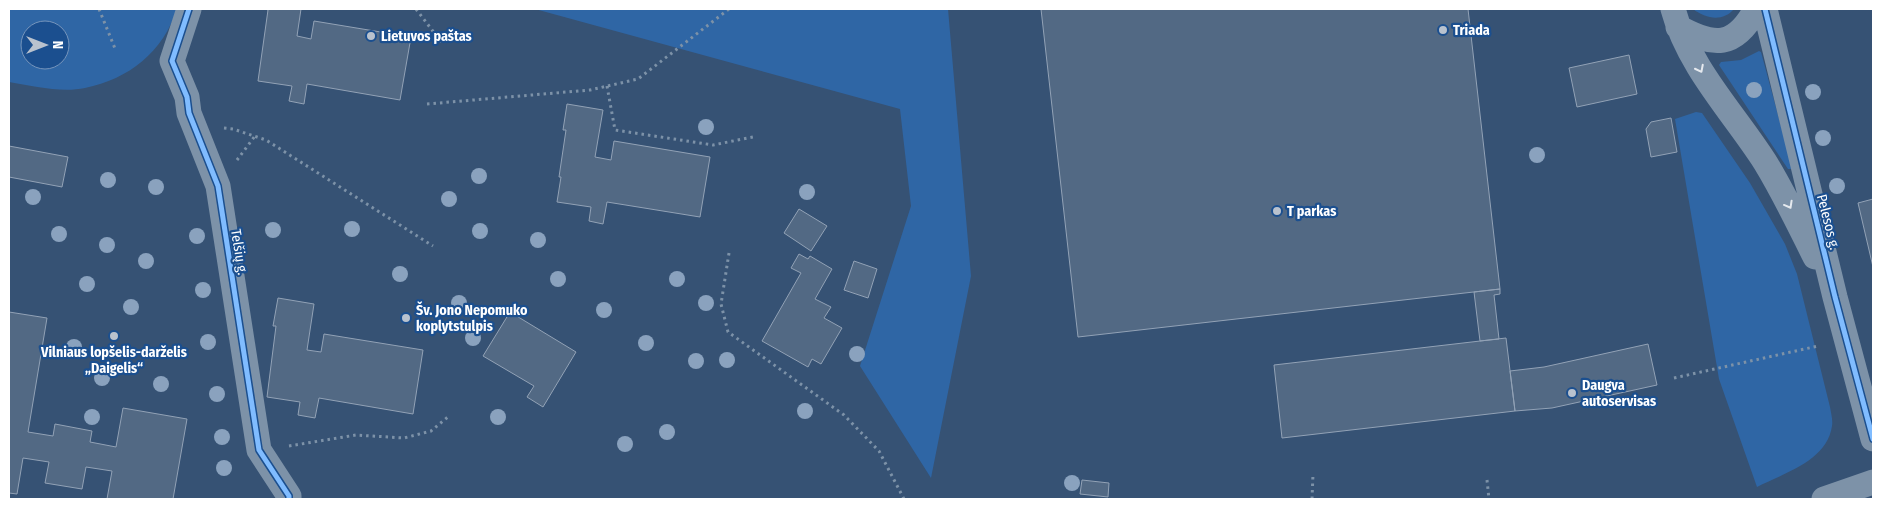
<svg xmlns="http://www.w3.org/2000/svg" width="1882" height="508" font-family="'Fira Sans Condensed',sans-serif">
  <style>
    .green { fill: #2f66a5; fill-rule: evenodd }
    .building { fill: #526984; stroke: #92a2b6 }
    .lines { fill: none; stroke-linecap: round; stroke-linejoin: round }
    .path { stroke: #7d92a8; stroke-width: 3; stroke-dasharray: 2.5 4; stroke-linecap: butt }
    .minor { stroke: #7d92a8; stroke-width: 25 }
    .cycleway-casing { stroke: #1b4f8f; stroke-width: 8 }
    .cycleway { stroke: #80bcff; stroke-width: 5 }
    .tree { fill: #8aa2be }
    .oneway { stroke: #e5e9ee }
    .poi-dot { fill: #b9c2ce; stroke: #1b4f8f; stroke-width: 2 }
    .labels { text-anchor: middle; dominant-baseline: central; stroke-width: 4.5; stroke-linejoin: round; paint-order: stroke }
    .poi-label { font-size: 14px; font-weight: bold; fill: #fff; stroke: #1b4f8f; text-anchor: start }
    .street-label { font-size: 14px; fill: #fff; stroke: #1b4f8f }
  </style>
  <rect width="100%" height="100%" fill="#365274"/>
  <path class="green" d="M9,9h168c-14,43 -48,70 -92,79 -24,5 -52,-2 -76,-6zM30,30h30v30h-30z
    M535,9h413l23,267 -40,202 -71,-112 51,-160 -11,-97z
    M1693,9h41c-11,13 -28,10 -41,0z
    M1759,51l2,1 31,115 -1,2h-3l-69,-104 2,-3 20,-2z
    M1696,112l6,1 48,70 35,61 12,30 33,133c1,6 3,13 2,19 -5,35 -48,47 -75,61l-38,-108 -44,-260z"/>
  <path class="building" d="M266,9h35l-4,27 14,3 3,-18 97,16 -11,63 -93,-16 -3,20 -15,-3 3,-15 -34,-5 10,-71z
    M1041,9h427l32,280 -422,48z
    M1629,55l8,39 -60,13 -8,-39z
    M567,104l36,6 -8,47 16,3 3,-19 96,16 -10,60 -93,-15 -4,22 -14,-3 2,-14 -34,-5 4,-25h-2l7,-47h-3z
    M1671,118l6,34 -26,5 -5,-28 5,-7z
    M9,146l59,11 -6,30 -53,-10z
    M1873,199v68l-15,-64z
    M799,209l28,17 -16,25 -27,-18z
    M799,254l9,5 2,-3 22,13 -17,30 16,8 -7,11 18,10 -21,36 -9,-5 -4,8 -46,-26 39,-68 -10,-5z
    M854,261l23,8 -9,29 -24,-8z
    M1500,289v5l-6,1 5,44 -19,2 -6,-49z
    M278,298l36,6 -7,46 14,2 3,-18 99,16 -10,64 -94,-16 -4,20 -17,-3 2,-13 -33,-5 9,-71h-3z
    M9,312l38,6 -19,114 25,4 2,-12 37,7 -2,11 26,5 7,-39 64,11 -14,80h-66l5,-28 -26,-4 -4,22 -37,-6 4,-21 -26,-4 -6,36 -8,-1z
    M510,312l66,40 -33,55 -16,-10 7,-11 -51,-30z
    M1506,338l9,73 -233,27 -8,-73z
    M1648,344l9,41 -105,23 -37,3 -5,-40 34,-4z
    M1082,480l27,3 -1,14 -28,-3z"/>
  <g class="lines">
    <path class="path" d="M99,9l17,42
      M416,9l26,34
      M607,86l8,44 98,15 40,-8
      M427,104l163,-14 48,-11 91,-70
      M224,128l9,1 33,11 167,106
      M237,160l18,-24
      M729,253l-8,51 7,28 116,83 35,36 25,48
      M1674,378l144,-32
      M289,446l67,-11 48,3 27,-7 18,-15
      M1487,480l2,19
      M1312,499l1,-25"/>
    <path class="minor" d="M189,9l-17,52 15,36 2,16 29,73 41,264 30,46v3
      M1673,9c16,59 60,103 92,153 19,31 34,63 50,95
      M1765,9l70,288 38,142
      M1678,27c36,20 57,21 78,-18
      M1824,499l49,-17"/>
    <g class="cycleway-casing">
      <path id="cycleway" d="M189,9l-17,52 15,36 2,16 29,73 41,264 30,46v3
        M1765,9l70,288 38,142"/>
    </g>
    <use href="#cycleway" class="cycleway"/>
  </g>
  <g class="tree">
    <circle cx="1754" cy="90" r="8"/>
    <circle cx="1813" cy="92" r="8"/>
    <circle cx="706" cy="127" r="8"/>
    <circle cx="1823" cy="138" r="8"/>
    <circle cx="1537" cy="155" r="8"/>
    <circle cx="479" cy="176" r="8"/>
    <circle cx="108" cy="180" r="8"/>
    <circle cx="1837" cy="186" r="8"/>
    <circle cx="156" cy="187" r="8"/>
    <circle cx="807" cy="192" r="8"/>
    <circle cx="33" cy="197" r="8"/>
    <circle cx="449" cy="199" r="8"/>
    <circle cx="352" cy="229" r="8"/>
    <circle cx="273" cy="230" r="8"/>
    <circle cx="480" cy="231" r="8"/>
    <circle cx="59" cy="234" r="8"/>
    <circle cx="197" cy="236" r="8"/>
    <circle cx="538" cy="240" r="8"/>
    <circle cx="107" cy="245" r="8"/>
    <circle cx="146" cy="261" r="8"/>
    <circle cx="400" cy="274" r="8"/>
    <circle cx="558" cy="279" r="8"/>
    <circle cx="677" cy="279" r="8"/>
    <circle cx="87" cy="284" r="8"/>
    <circle cx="203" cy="290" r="8"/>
    <circle cx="459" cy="303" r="8"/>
    <circle cx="706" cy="303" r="8"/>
    <circle cx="131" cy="307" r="8"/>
    <circle cx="604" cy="310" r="8"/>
    <circle cx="473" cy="338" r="8"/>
    <circle cx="208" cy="342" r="8"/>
    <circle cx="646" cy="343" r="8"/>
    <circle cx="74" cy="347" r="8"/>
    <circle cx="857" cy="354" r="8"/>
    <circle cx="727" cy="360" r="8"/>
    <circle cx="696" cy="361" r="8"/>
    <circle cx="102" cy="378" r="8"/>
    <circle cx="161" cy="384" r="8"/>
    <circle cx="217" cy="394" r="8"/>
    <circle cx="805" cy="411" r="8"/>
    <circle cx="92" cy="417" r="8"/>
    <circle cx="498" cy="417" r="8"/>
    <circle cx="667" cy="432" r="8"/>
    <circle cx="222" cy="437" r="8"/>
    <circle cx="625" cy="444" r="8"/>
    <circle cx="224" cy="468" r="8"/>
    <circle cx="1072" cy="483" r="8"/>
  </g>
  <defs><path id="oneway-chevron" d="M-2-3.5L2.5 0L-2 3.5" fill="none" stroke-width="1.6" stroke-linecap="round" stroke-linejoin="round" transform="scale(1.25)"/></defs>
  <g class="oneway">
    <use href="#oneway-chevron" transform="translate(1700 69) rotate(63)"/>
    <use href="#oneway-chevron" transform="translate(1789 205) rotate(61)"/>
  </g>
  <g class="poi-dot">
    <circle cx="1443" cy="30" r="5"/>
    <circle cx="371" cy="36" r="5"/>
    <circle cx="1277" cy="211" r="5"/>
    <circle cx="406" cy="318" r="5"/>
    <circle cx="114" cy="336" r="5"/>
    <circle cx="1572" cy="393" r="5"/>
  </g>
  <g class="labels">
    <g class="poi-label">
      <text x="1453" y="30">Triada</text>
      <text x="381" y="36">Lietuvos paštas</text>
      <text x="1287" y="211">T parkas</text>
      <text x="416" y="310">Šv. Jono Nepomuko<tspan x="416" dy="16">koplytstulpis</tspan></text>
      <text x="114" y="352" text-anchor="middle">Vilniaus lopšelis-darželis<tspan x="114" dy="16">„Daigelis“</tspan></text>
      <text x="1582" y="385">Daugva<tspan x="1582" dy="16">autoservisas</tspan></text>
    </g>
    <g class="street-label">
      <text transform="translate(1828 222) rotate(76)">Pelesos g.</text>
      <text transform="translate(239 252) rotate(81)">Telšių g.</text>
    </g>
  </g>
  <rect width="1882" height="508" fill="none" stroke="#ffffff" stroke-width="20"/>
  <g transform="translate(45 45) rotate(90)"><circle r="24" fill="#1b4f8f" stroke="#7695bc"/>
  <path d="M0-4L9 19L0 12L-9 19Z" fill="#b9c2ce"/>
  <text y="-8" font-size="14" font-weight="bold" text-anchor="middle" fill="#ffffff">N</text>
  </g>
</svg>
